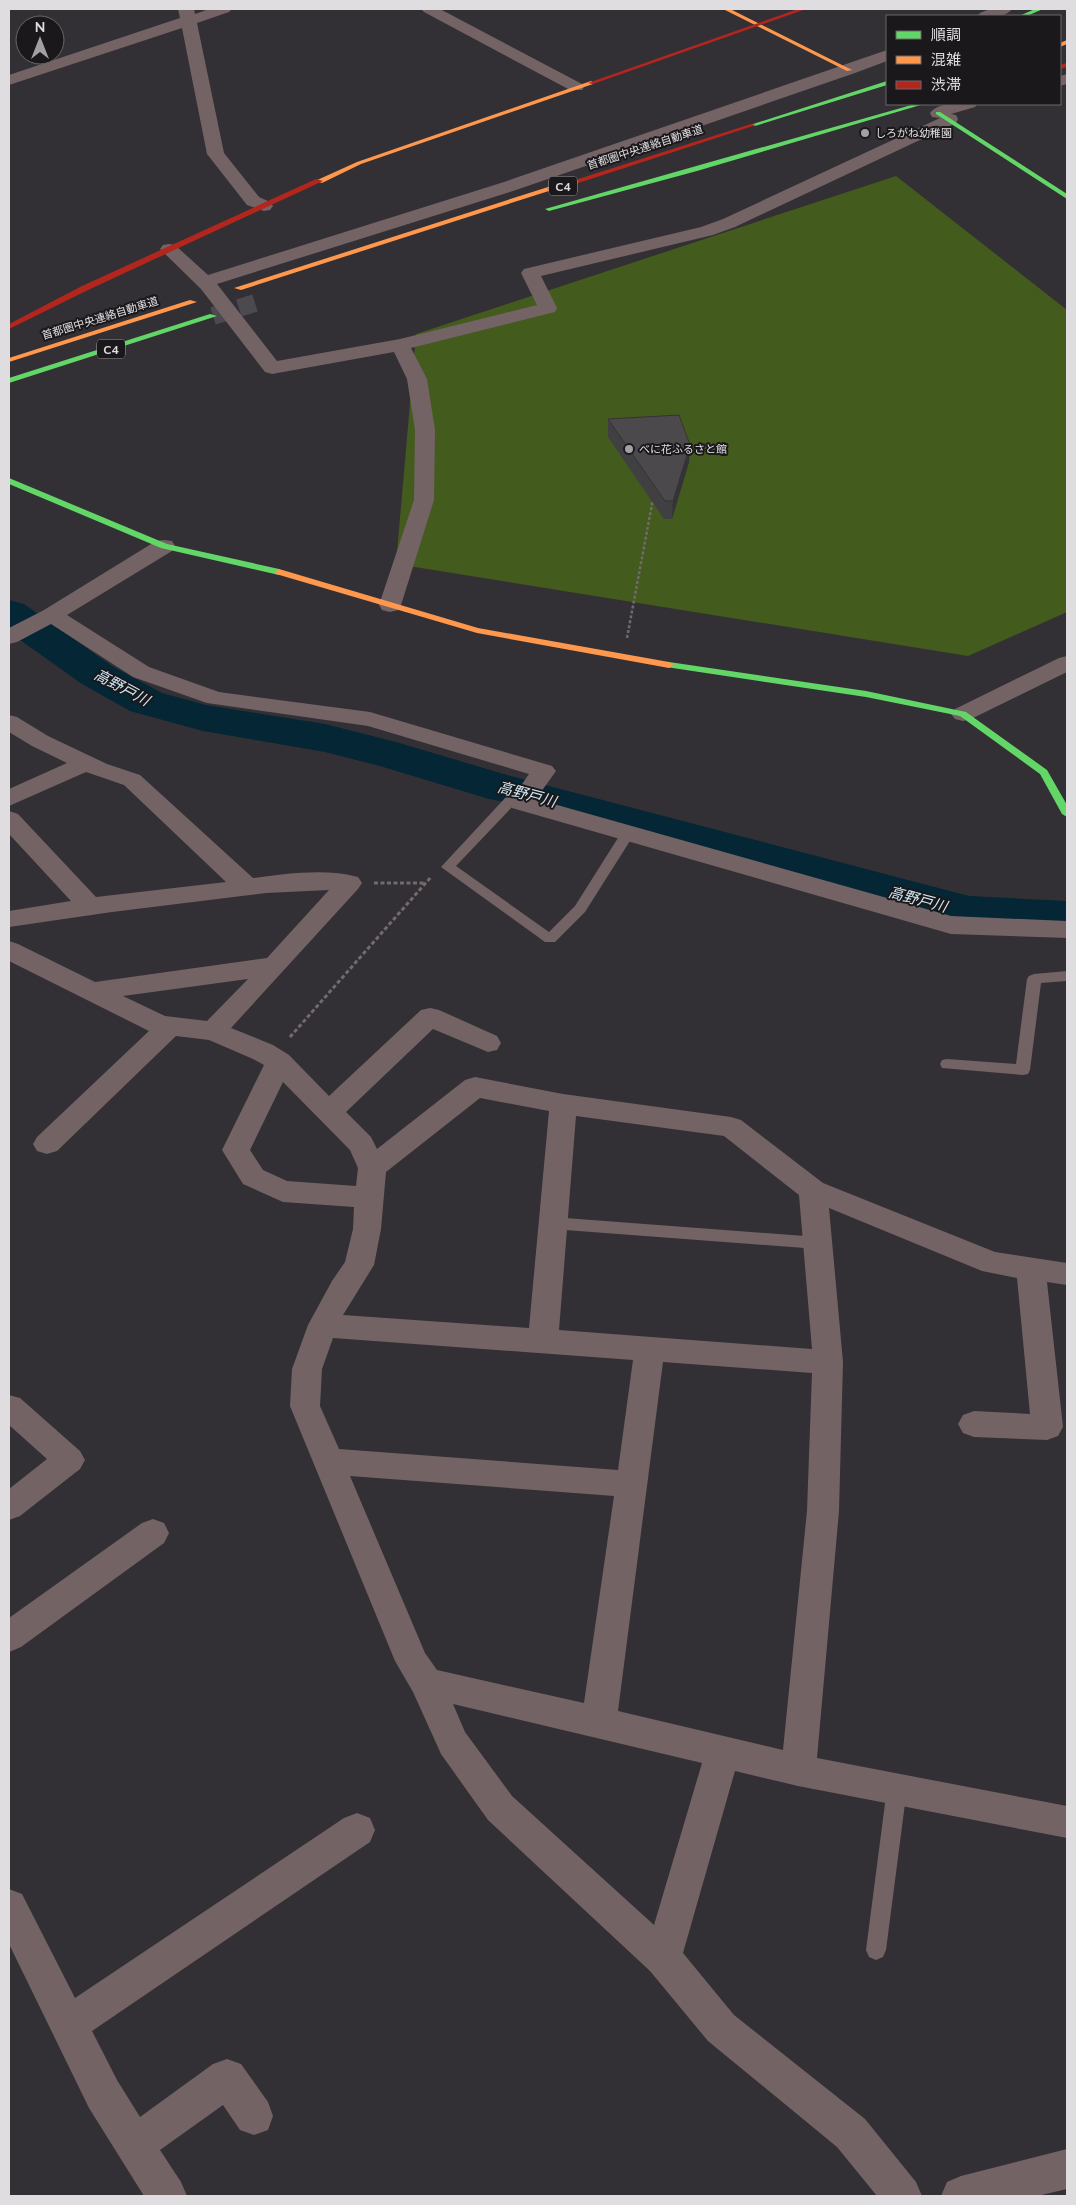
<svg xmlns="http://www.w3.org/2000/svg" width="1076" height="2205" font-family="Mulish,'Noto Sans JP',sans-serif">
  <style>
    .forest { fill: #445b1e }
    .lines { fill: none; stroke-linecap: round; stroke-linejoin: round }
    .river { fill: #042635; fill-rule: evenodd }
    .highway-tunnel { stroke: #4c4a4e; stroke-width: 18; stroke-dasharray: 18 9; stroke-linecap: butt }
    .path-far1 { stroke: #74696b; stroke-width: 2.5; stroke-dasharray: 3 2; stroke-linecap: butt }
    .path { stroke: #74696b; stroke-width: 3; stroke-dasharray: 4 2.5; stroke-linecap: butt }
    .lane { fill: #746365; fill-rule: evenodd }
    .street { fill: #746365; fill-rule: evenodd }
    .fast { fill: #63d668; fill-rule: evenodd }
    .slow { fill: #ff974d; fill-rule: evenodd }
    .jam { fill: #b3261e; fill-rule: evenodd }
    .wall { fill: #403f41 }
    .shaded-wall { fill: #343335 }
    .building { fill: #4b494c; stroke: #343335 }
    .poi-dot { fill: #a3a0a4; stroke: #1a181b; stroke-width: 2 }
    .labels { text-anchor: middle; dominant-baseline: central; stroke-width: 4; stroke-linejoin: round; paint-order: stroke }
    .far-poi-label { font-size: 11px; fill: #e0dde1; stroke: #1a181b; text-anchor: start }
    .far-street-label { font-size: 11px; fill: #e0dde1; stroke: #1a181b }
    .shield { fill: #1a181b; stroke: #a5a2a6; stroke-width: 1 }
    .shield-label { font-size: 12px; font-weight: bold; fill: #e0dde1 }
    .water-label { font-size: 15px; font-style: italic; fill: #cfe8f5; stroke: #1a181b }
  </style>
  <rect width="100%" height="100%" fill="#323034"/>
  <path class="forest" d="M896,176l171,134v302l-99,44 -572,-92 20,-230z"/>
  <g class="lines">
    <path class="river" d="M9,600l15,4 88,62 50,27 44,12 119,19 71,18 111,33 462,121 98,5v32l-98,-5 -458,-125 -22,-4 -109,-33 -55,-14 -122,-21 -73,-20 -48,-27 -73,-52z"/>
    <path class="highway-tunnel" d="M213,316l42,-13"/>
    <path class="path-far1" d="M627,638l26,-139"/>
    <path class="path" d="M374,883h52
      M290,1037l141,-160"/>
    <path class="lane" d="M511,796l15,4 2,3 -7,4 -7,-2 -58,61 93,66 26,-26 48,-76h10l2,3 -50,79 -30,30h-10l-104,-75 65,-70z
      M1067,971v10l-26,2 -11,87 -2,4 -5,1 -81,-7 -2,-4 2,-4 5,-1 69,5 11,-85 2,-3 5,-2z
      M552,1217l266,20 6,2 2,4 -2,4 -6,2 -266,-20 -6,-2 -2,-4 2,-4z
      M897,1779l7,3 3,6 -21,162 -3,7 -7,3 -7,-3 -3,-7 21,-162 3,-6z"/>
    <path class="street" d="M178,9h16l1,5 14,-5h23l-3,3 -32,11 27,130 35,44 11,5 3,4 -3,4 -6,1 -17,-6 -40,-51 -25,-126 -173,57v-10l171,-57z
      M421,9h19l142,75 2,3 -2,3h-12l-146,-78z
      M990,9h22c-8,10 -24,8 -35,7l3,-3z
      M887,50v11l-32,12 -339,117 -299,94 60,77 123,-22 137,-34 -16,-32 3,-4 177,-42 22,-8 217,-101 -8,-1 -2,-4c8,-12 34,-10 47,-9l-2,3 -24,7 5,1 2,4 -2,4 -221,104 -22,8 -172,41 16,32 -2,4 -144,36 16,31 8,51 -1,70 -33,105 -3,5 -8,2 -8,-2 -3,-5 35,-105 1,-70 -8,-51 -13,-27 -122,22 -7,-2 -64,-83 -41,-40 3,-4 6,-1 6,1 33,30 296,-93z
      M1067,74v10l-7,2v-10z
      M164,540l8,1 3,5 -3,5 -105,64 82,52 70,25 151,20 182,54 4,5 -20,28 415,117 116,5v17l-116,-4 -439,-126 -3,-5 20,-29 -161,-48 -161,-23 -74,-26 -82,-53 -34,18 -8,2v-16l35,-18 112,-69z
      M1067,656v16l-96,47 -8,2 -8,-2 -4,-5 4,-5 104,-51z
      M9,715l8,2 31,19 59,28 33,11 113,103c33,-4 72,-10 105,-1l4,6 -4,6 -127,139 42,17 16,10 40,41 92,-86 9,-2 9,2 58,26 4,7 -4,7 -9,2 -55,-23 -87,83 25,25 6,12 88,-69 10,-3 88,17 168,23 10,3 82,63 172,69 72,11v22l-20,-3 16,145 -5,9 -11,4 -73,-3 -11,-4 -5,-9 5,-9 11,-4 56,3 -13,-136 -35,-7 -153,-63 14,154 -4,149 -22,247 250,48v32l-269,-52 -63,-15 -52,182 51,62 131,104 51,63 6,14h-45l-40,-49 -129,-106 -58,-70 -162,-151 -47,-66 -28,-62 -18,-31 -105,-255 2,-37 16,-44 24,-44 13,-19 8,-33 1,-22 -71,-5 -40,-18 -21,-34 42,-85 -11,-6 -44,-19 -33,-4 -119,115 -10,3 -10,-3 -4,-7 4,-7 112,-106 -140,-70v-20l9,3 77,38 172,-24 62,-68 -63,3 -154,19 -103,15v-16l62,-10 -62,-67v-23l9,3 78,83 130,-15 -102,-97 -38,-13 -77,34v-17l58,-26 -35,-17 -23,-14zM248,979l-41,42 -42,-5 -42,-20zM283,1082l67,68 8,18 -2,18 -69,-5 -24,-11 -13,-20zM480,1098l69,13 -20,217 -186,-13 31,-50 7,-36 5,-57zM576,1116l148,20 75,59 13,154 -253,-19zM333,1338l300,22 -15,110 -279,-21 -19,-43 2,-37zM663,1362l149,11 -5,138 -24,239 -165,-39zM350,1476l264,20 -30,207 -147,-33 -12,-17zM453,1704l249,59 -48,162 -142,-129 -47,-64z
      M9,1395l11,3 60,53 5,9 -5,9 -60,47 -11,4v-31l38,-30 -38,-34z
      M153,1519l11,4 5,10 -5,10 -143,104 -12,5v-34l133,-95z
      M357,1813l13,5 5,12 -5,12 -278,189 25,49 23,37 73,-53 14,-5 14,5 27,38 5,14 -5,14 -14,5 -14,-5 -17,-25 -63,45 21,32 6,14h-43l-55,-88 -80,-164v-55l13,5 53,104 269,-180z
      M1067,2149v40l-30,7h-96l6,-14 14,-6z"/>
    <path class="fast" d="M1035,9h8l-16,7h-8z
      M887,81v4l-132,41 -5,-1z
      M915,104h9l-227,67 -148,40 -4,-2z
      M936,112h4l127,82v5l-131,-85z
      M210,314l7,2 -208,67v-5z
      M9,478l158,66 112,25 4,3 -4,3 -118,-27 -152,-64z
      M669,662l197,29 100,21 81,58 20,35v12l-5,-3 -22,-40 -80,-58 -94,-19 -200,-30v-4z"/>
    <path class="slow" d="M723,9h7l122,61 -5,1z
      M1067,40v4l-7,3v-4z
      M591,81l2,1v2l-232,80 -39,19 -7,-2 42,-19z
      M548,187l7,2 -314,101 -7,-2z
      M190,300l7,2 -188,60v-4z
      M279,569l199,59 191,34 5,3 -5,3 -192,-35 -201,-59 -1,-2z"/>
    <path class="jam" d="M798,9h8l-213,75 -5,-1z
      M1067,63v4l-7,2v-4z
      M751,124l5,1 -202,66 -7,-2z
      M316,179l7,2 -235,109 -79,39v-5l73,-38z"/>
  </g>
  <path class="wall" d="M608,419l82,26 -1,17 -17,57h-8l-56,-82z"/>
  <path class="shaded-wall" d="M690,445l-1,17 -17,57 1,-18z"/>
  <path class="building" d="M679,415l11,30 -17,56h-8l-57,-82z"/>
  <g class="poi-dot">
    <circle cx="865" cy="133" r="5"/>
    <circle cx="629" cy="449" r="5"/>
  </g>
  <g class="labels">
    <g class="far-poi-label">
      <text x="875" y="133">しろがね幼稚園</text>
      <text x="639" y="449">べに花ふるさと館</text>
    </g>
    <g class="far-street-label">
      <text transform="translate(645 147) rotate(-18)">首都圏中央連絡自動車道</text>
      <text transform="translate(100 318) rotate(-17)">首都圏中央連絡自動車道</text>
    </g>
    <g class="shield">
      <rect x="549" y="176.5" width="28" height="19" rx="4"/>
      <rect x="97" y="339.5" width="28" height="19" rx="4"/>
    </g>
    <g class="shield-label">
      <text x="563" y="186">C4</text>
      <text x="111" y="349">C4</text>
    </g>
    <g class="water-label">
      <text transform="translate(122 687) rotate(28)">高野戸川</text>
      <text transform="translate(527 794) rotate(15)">高野戸川</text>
      <text transform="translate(918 899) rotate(15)">高野戸川</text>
    </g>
  </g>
  <rect width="1076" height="2205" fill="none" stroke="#e0dde1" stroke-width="20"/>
  <rect x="886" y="15" width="175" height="90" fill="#1a181b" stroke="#69676a"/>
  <rect x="896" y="31" width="25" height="8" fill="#63d668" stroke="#69676a"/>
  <text x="931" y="40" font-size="15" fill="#e0dde1">順調</text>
  <rect x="896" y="56" width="25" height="8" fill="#ff974d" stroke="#69676a"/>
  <text x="931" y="65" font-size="15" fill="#e0dde1">混雑</text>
  <rect x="896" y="81" width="25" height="8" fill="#b3261e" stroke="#69676a"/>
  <text x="931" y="90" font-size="15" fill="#e0dde1">渋滞</text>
  <g transform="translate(40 40)"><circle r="24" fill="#1a181b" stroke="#69676a"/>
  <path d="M0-4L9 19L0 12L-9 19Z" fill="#a3a0a4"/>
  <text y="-8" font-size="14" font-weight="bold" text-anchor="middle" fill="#e0dde1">N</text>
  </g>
</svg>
